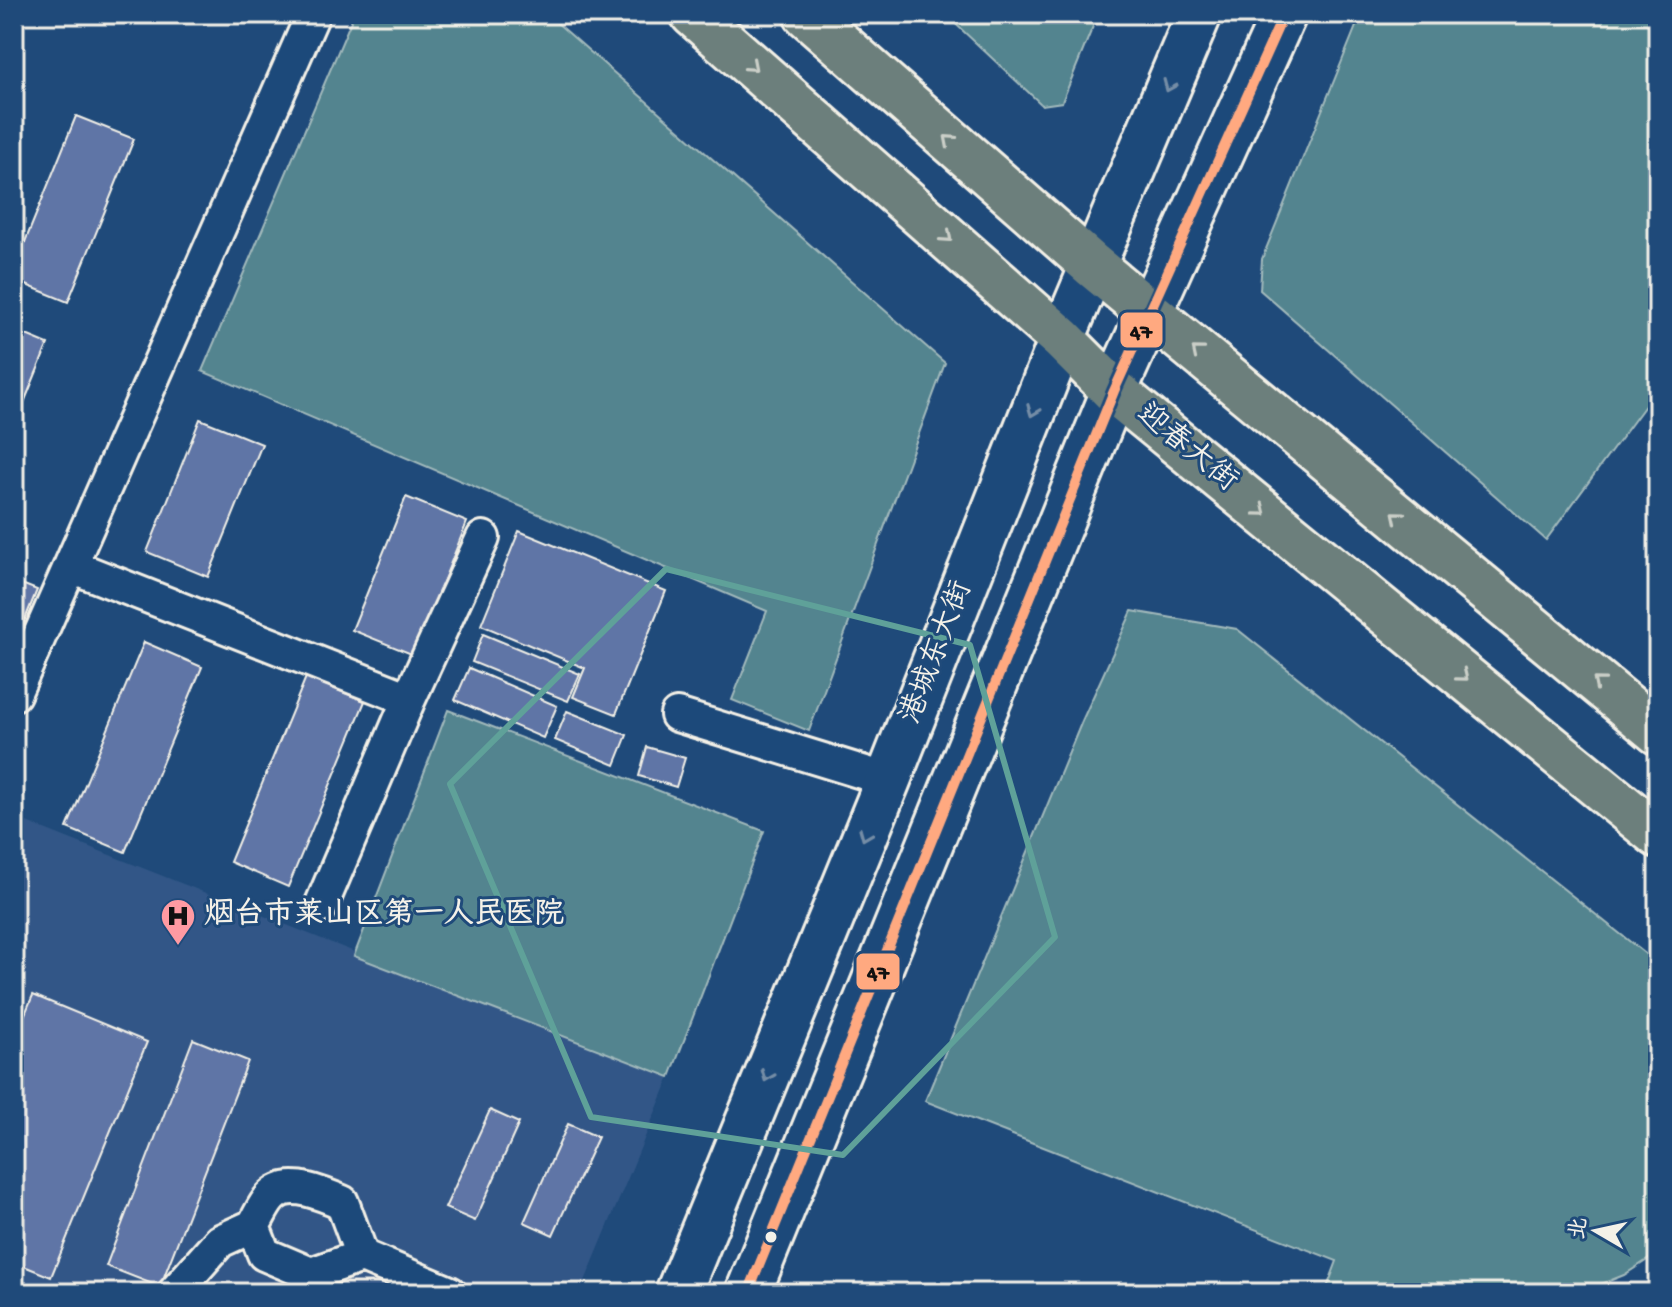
<svg xmlns="http://www.w3.org/2000/svg" width="1672" height="1307" font-family="'Gochi Hand','LXGW WenKai TC',sans-serif">
  <style>
    .built { fill: #325787 }
    .green { fill: #52848f; stroke: #a3babc; stroke-width: 2 }
    .building { fill: #5f75a6; stroke: #f4f1e8; stroke-width: 2 }
    .lines { fill: none; stroke-linecap: round; stroke-linejoin: round }
    .street-casing { stroke: #f4f1e8; stroke-width: 38 }
    .secondary-casing { stroke: #f4f1e8; stroke-width: 50 }
    .primary-casing { stroke: #f4f1e8; stroke-width: 50 }
    .street { stroke: #1f4a7a; stroke-width: 32 }
    .secondary { stroke: #1f4a7a; stroke-width: 44 }
    .primary { stroke: #6c7f7c; stroke-width: 44 }
    .bus-1-casing { stroke: #1f4a7a; stroke-width: 16 }
    .bus-1 { stroke: #ffa980; stroke-width: 10 }
    .oneway { stroke: #cbcfc8 }
    .oneway2 { stroke: #748da6 }
    .marked { fill: none; stroke: #5fa199; stroke-width: 6; stroke-linejoin: round }
    .bus-dot { fill: #f4f1e8; stroke: #1f4a7a; stroke-width: 3 }
    .labels { text-anchor: middle; dominant-baseline: central; stroke-width: 6; stroke-linejoin: round; paint-order: stroke }
    .street-label { font-size: 30px; fill: #f4f1e8; stroke: #1f4a7a }
    .poi-label { font-size: 30px; font-weight: bold; fill: #f4f1e8; stroke: #1f4a7a; text-anchor: start }
    .line-badge { stroke: #1f4a7a; stroke-width: 3 }
    .pale-badge-label { font-size: 22px; text-anchor: middle; font-weight: bold; fill: #111 }
  </style>
  <rect width="100%" height="100%" fill="#1f4a7a"/>
  <filter id="ink" filterUnits="userSpaceOnUse"><feTurbulence type="fractalNoise" baseFrequency=".0125" numOctaves="2"/><feDisplacementMap in="SourceGraphic" scale="16" xChannelSelector="R" yChannelSelector="G"/><feConvolveMatrix kernelMatrix="1 2 1 2 8 2 1 2 1" color-interpolation-filters="sRGB"/></filter>
  <g filter="url(#ink)">
    <path class="built" d="M14,817l656,260 -90,216h-566z"/>
    <path class="green" d="M354,14h193l398,349 -136,368 -77,-31 35,-89 -565,-240z
      M945,14h153l-36,88 -20,3z
      M1361,14h297v374l-112,152 -286,-250 2,-31z
      M1132,611l105,18 421,335v289l-34,22 -45,18h-254l12,-32 -412,-160 157,-380z
      M448,710l316,121 -94,246 -316,-121z"/>
    <path class="building" d="M76,116l58,23 -66,163 -54,-22v-11z
      M14,330l34,14 -34,83z
      M200,419l62,25 -54,133 -61,-25z
      M406,497l61,25 -53,133 -62,-25z
      M519,531l147,60 -50,123 -43,-17 12,-29 -104,-43z
      M14,581l23,9 -23,56z
      M483,634l97,40 -12,27 -96,-39z
      M144,642l58,25 -77,185 -58,-24z
      M469,668l88,38 -14,32 -88,-38z
      M306,677l59,24 -77,186 -58,-25z
      M567,711l60,24 -12,30 -60,-25z
      M647,747l38,11 -9,29 -37,-11z
      M33,995l114,47 -96,235 -37,-15v-222z
      M193,1039l55,22 -88,226 -54,-21z
      M490,1110l29,13 -44,98 -30,-13z
      M568,1124l30,13 -45,98 -29,-13z"/>
    <g class="lines">
      <g class="street-casing">
        <path id="street" d="M71,566l338,133 -88,207
          M14,694l299,-680
          M409,699l74,-161
          M677,715l211,65
          M362,1256l-20,-54c-21,-8 -54,-25 -72,-4 -7,8 -11,19 -17,28l11,28 47,20 51,-18 88,37
          M174,1293l46,-52 33,-15"/>
      </g>
      <g class="secondary-casing">
        <path id="secondary" d="M678,1293l210,-513 174,-441 137,-325
          M748,1293l366,-902 170,-377"/>
      </g>
      <g class="primary-casing">
        <path id="primary" d="M693,14l369,325 52,52 544,444
          M806,14l286,251 566,467"/>
      </g>
      <use href="#street" class="street"/>
      <use href="#secondary" class="secondary"/>
      <use href="#primary" class="primary"/>
      <g class="bus-1-casing">
        <path id="bus-1" d="M748,1293l366,-902 170,-377"/>
      </g>
      <use href="#bus-1" class="bus-1"/>
    </g>
    <defs><path id="oneway-chevron" d="M-2-3.5L2.5 0L-2 3.5" fill="none" stroke-width="1.6" stroke-linecap="round" stroke-linejoin="round" transform="scale(2)"/></defs>
    <g class="oneway">
      <use href="#oneway-chevron" transform="translate(752 66) rotate(41)"/>
      <use href="#oneway-chevron" transform="translate(949 140) rotate(-139)"/>
      <use href="#oneway-chevron" transform="translate(947 237) rotate(41)"/>
      <use href="#oneway-chevron" transform="translate(1197 351) rotate(-140)"/>
      <use href="#oneway-chevron" transform="translate(1261 511) rotate(39)"/>
      <use href="#oneway-chevron" transform="translate(1397 516) rotate(-140)"/>
      <use href="#oneway-chevron" transform="translate(1463 676) rotate(39)"/>
      <use href="#oneway-chevron" transform="translate(1598 682) rotate(-140)"/>
    </g>
    <g class="oneway2">
      <use href="#oneway-chevron" transform="translate(1169 86) rotate(113)"/>
      <use href="#oneway-chevron" transform="translate(1033 411) rotate(111)"/>
      <use href="#oneway-chevron" transform="translate(865 835) rotate(112)"/>
      <use href="#oneway-chevron" transform="translate(767 1076) rotate(112)"/>
    </g>
  </g>
  <path class="marked" d="M666,569l304,76 85,292 -212,218 -252,-38 -141,-333z"/>
  <defs>
    <g id="hospital-pin" transform="scale(1.8)"><path d="M0 17L-7.5 6A9.5 9.5 0 1 1 7.5 6Z" fill="#ff9aa2" stroke="#1f4a7a"/><path d="M-5-5h3v3.5h4V-5h3V5h-3V1.5h-4V5h-3Z" fill="#111"/></g>
  </defs>
  <g fill-rule="evenodd">
    <use href="#hospital-pin" x="178" y="916"/>
  </g>
  <circle class="bus-dot" cx="771" cy="1237" r="7"/>
  <g class="labels">
    <g class="street-label">
      <text transform="translate(1186 449) rotate(39)">迎春大街</text>
      <text transform="translate(938 653) rotate(-69)">港城东大街</text>
    </g>
    <g class="poi-label">
      <text x="204" y="916">烟台市莱山区第一人民医院</text>
    </g>
  </g>
  <g class="line-badge">
    <rect x="1119" y="311" width="45" height="38" rx="8" fill="#ffa980"/>
    <rect x="855" y="952" width="46" height="39" rx="8" fill="#ffa980"/>
  </g>
  <g class="pale-badge-label">
    <text x="1141" y="338">47</text>
    <text x="878" y="979">47</text>
  </g>
  <rect width="1672" height="1307" fill="none" stroke="#1f4a7a" stroke-width="48"/>
  <rect x="24" y="24" width="1624" height="1259" fill="none" stroke="#f4f1e8" stroke-width="3" filter="url(#ink)"/>
  <g transform="translate(1596 1231) rotate(279)" stroke="#1f4a7a" stroke-width="6" paint-order="stroke">
  <path d="M0-6L14 30L0 20L-14 30Z" fill="#f4f1e8"/>
  <text y="-12" font-size="22" font-weight="bold" text-anchor="middle" fill="#f4f1e8">北</text>
  </g>
</svg>
